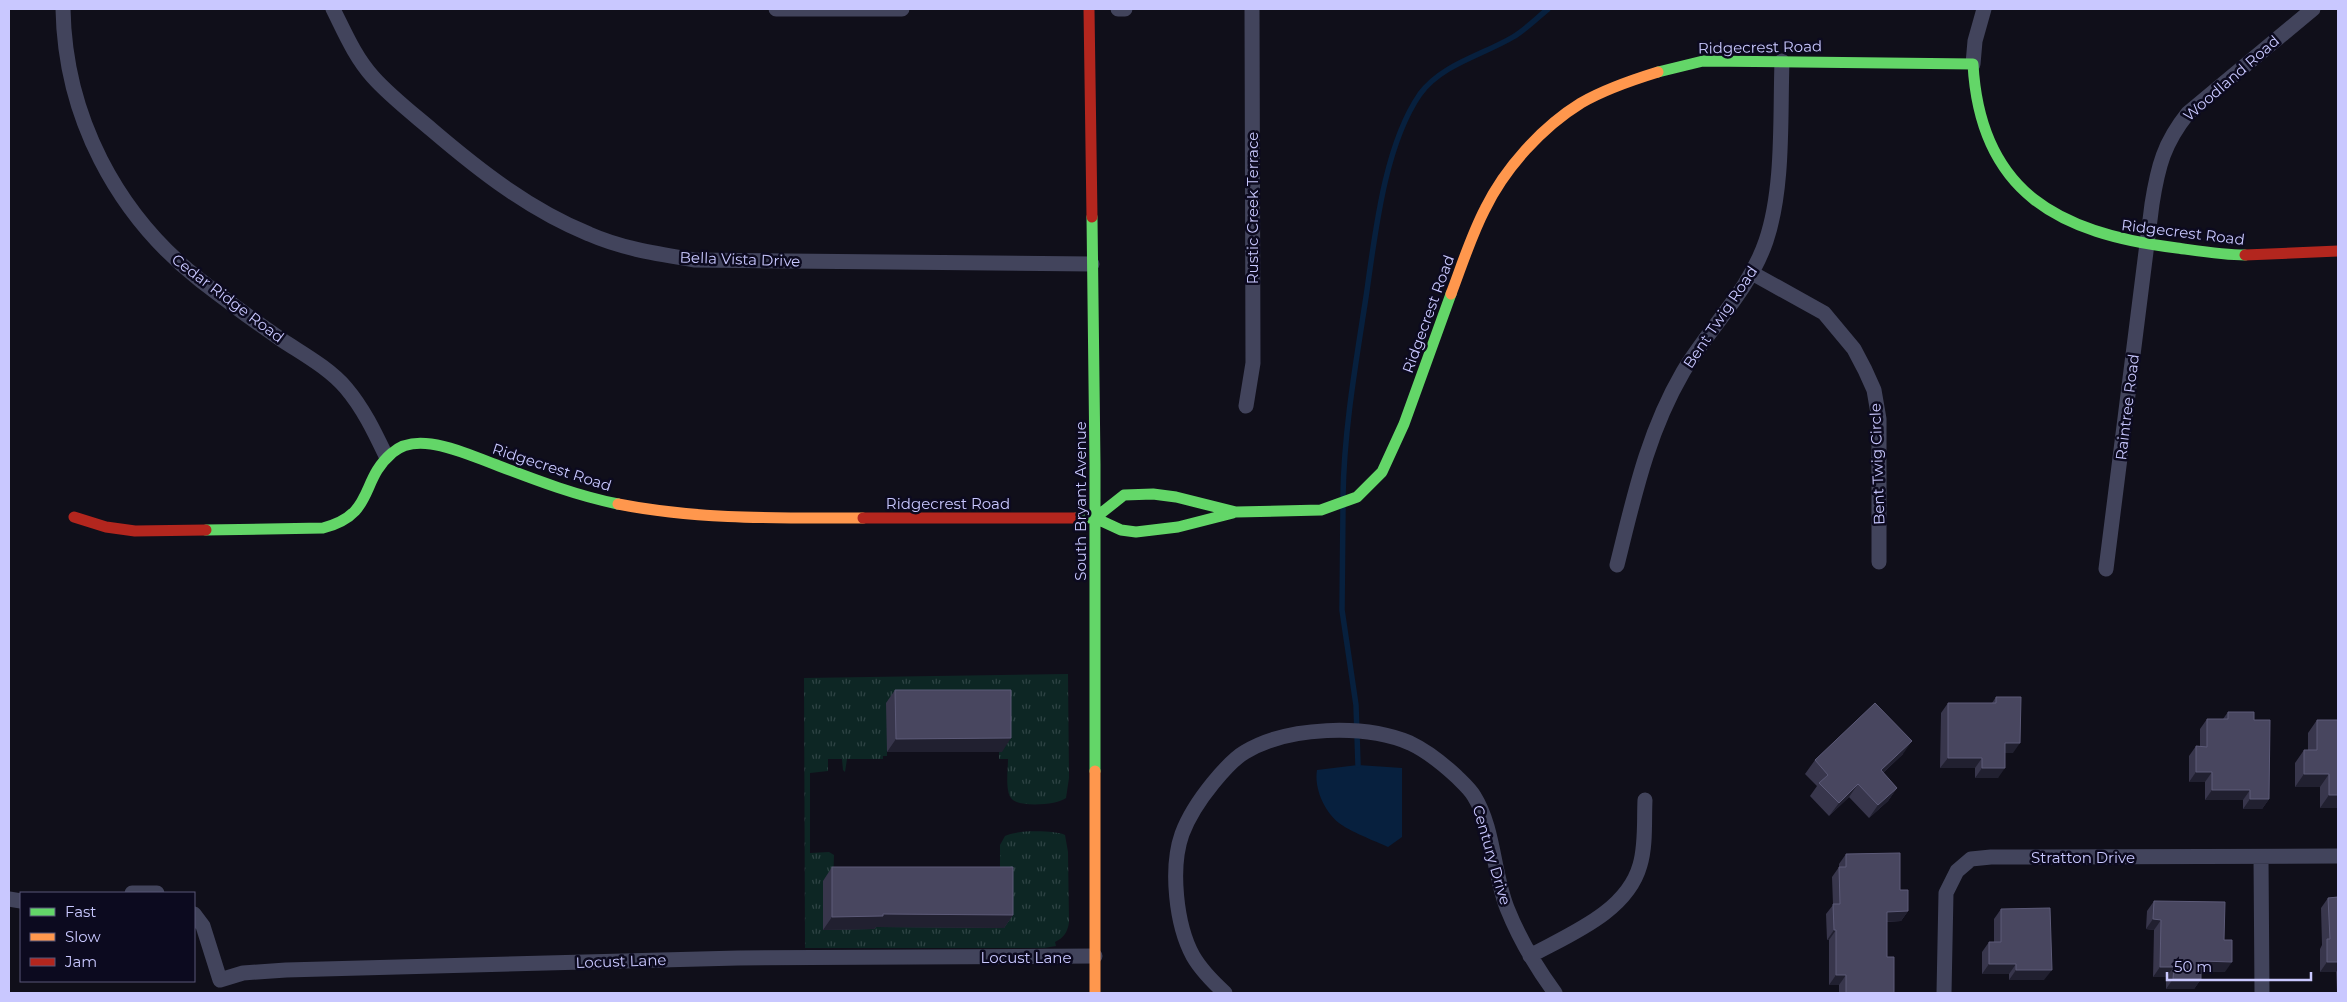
<svg xmlns="http://www.w3.org/2000/svg" width="2347" height="1002" font-family="Montserrat,sans-serif">
  <style>
    .grass { fill: url(#grass-tufts) }
    .water { fill: #07203e }
    .lines { fill: none; stroke-linecap: round; stroke-linejoin: round }
    .stream { stroke: #07203e; stroke-width: 5.5 }
    .street { stroke: #42445c; stroke-width: 15 }
    .fast { stroke: #63d668; stroke-width: 11 }
    .slow { stroke: #ff974d; stroke-width: 11 }
    .jam { stroke: #b3261e; stroke-width: 11 }
    .wall { fill: #38364c }
    .shaded-wall { fill: #212030 }
    .building { fill: #48465f; stroke: #5c5a78 }
    .labels { text-anchor: middle; dominant-baseline: central; stroke-width: 5; stroke-linejoin: round; paint-order: stroke }
    .street-label { font-size: 15px; fill: #c9c8ff; stroke: #0c0a1f }
  </style>
  <defs>
    <pattern id="grass-tufts" width="24" height="20" patternUnits="userSpaceOnUse" patternTransform="scale(1.25)"><rect width="24" height="20" fill="#0d2624"/><path d="M3 7l-1-3M5 7V3M7 7l1-3M15 17l-1-3M17 17v-4M19 17l1-3" fill="none" stroke="#2f4445"/></pattern>
  </defs>
  <rect width="100%" height="100%" fill="#100f1a"/>
  <path class="grass" d="M1068,674l1,104 -3,20c-8,7 -49,10 -55,0 -6,-9 -3,-28 -3,-39h-9v-7l-112,-49v53h-4v3h-36l-2,13 -2,-2 -1,-11h-14v12l-18,2v80l19,-1 5,3 -1,26h-10v49l51,-49 126,-1v-35l5,-9c11,-6 49,-6 60,-1l3,17 1,70c-1,9 -5,16 -14,20l1,4 -12,2h-239l-1,-270z"/>
  <path class="water" d="M1358,765l44,3v69l-14,10c-13,-6 -39,-16 -49,-24 -15,-12 -25,-35 -22,-53z"/>
  <g class="lines">
    <path class="stream" d="M1343,496c1,-66 13,-134 23,-199 9,-62 18,-151 54,-203 22,-30 63,-39 93,-57 12,-7 24,-19 35,-28
      M1343,508l-1,102 14,95 2,60"/>
    <path class="street" d="M63,9c2,107 53,205 137,271 26,20 54,41 82,60 21,14 47,28 64,48 17,20 28,43 40,68
      M333,9c12,24 22,48 40,68 17,19 39,36 59,53 48,41 98,80 157,104 34,15 70,20 106,26l397,4
      M776,9h126
      M1118,9h7
      M1973,64l2,-23 9,-32
      M1752,273l72,40 30,36 11,21 9,20 5,29v143
      M1246,406l7,-43 -1,-354
      M1617,565c17,-68 30,-131 66,-193 26,-44 66,-81 83,-131 18,-53 14,-123 16,-180
      M2106,569l46,-365c6,-38 12,-61 36,-91l125,-104
      M2261,857l1,136
      M132,893h25
      M9,899l12,2
      M194,914l9,12 17,54 23,-7 43,-3 452,-12 357,-2
      M1530,956c40,-22 97,-44 110,-91 6,-20 4,-44 5,-65
      M1225,993c-12,-11 -24,-23 -32,-37 -17,-31 -23,-88 -11,-122 7,-19 18,-35 31,-51 9,-11 20,-24 32,-31 43,-26 120,-28 165,-9 17,8 33,21 46,33 6,6 14,13 18,20 20,32 19,76 33,112 12,30 29,59 48,85
      M1944,993l2,-100 11,-22 14,-12 20,-2 347,-1"/>
    <path class="fast" d="M1658,72l45,-11 270,3c7,129 87,170 204,184 22,3 45,7 68,7
      M1092,217l3,247v307
      M1076,518h19l26,12 15,2 42,-5 55,-14
      M1095,518l29,-23 29,-1 23,3 60,15 85,-2 36,-13 25,-25 22,-48 47,-130
      M206,530l117,-2c53,-14 36,-47 69,-75 10,-9 25,-11 39,-9 23,3 46,14 68,22 39,15 79,30 119,38"/>
    <path class="slow" d="M1451,294c11,-29 20,-58 34,-85 20,-41 57,-82 96,-106 24,-14 51,-23 77,-31
      M618,504c81,16 163,14 245,14
      M1095,771v222"/>
    <path class="jam" d="M1089,9l3,208
      M2245,255l93,-4
      M74,517l32,10 29,4 71,-1
      M863,518h213"/>
  </g>
  <path class="wall" d="M895,690l107,62h-115l-1,-49z
    M1996,697l17,56h-8l-7,25h-23v-10h-35l1,-55 7,-10h44z
    M2228,712l26,8 15,79 -7,10h-19v-9h-38v-18h-16v-26l7,-10h4v-17l7,-10h16z
    M2317,720l21,88h-18v-21h-25v-24l9,-13h4v-17z
    M1903,754l-20,19 14,15 -9,13 -19,17 -20,-21 -20,19 -19,-20 7,-10 -12,-12 10,-14z
    M1846,854l54,36 8,21 -7,10 -14,1v35l7,36h-55v-8h-10v-45h-2l-1,-26 7,-9 -1,-28 7,-10v-3z
    M832,867l181,48 -9,13 -128,-1 -2,2 -51,1v-49z
    M2338,897v96h-1l-1,-21h-16v-23l2,-4 -1,-37 7,-10z
    M2154,901l70,39 1,32 -24,-1v8l-7,10h-28v-12h-13l1,-47 -8,-1 1,-18z
    M2001,909l43,71h-35v-6h-27v-22l7,-10h5v-23z"/>
  <path class="shaded-wall" d="M1011,738l-9,14h-115l9,-13z
    M1912,741l-9,13 -32,30 10,-14z
    M2005,743h15l-7,10h-15z
    M1948,758h34l-7,10h-35z
    M1982,768h23l-7,10h-23z
    M2196,772h16l-7,10h-16z
    M2304,774h25l-9,13h-25z
    M1858,784l-9,13 -20,19 10,-13z
    M1897,788l-9,13 -19,17 9,-13z
    M2212,790h38l-7,10h-38z
    M2329,795h9v13h-18z
    M2250,799h19l-7,10h-19z
    M1908,911l-7,10 -21,1 7,-10z
    M883,914l130,1 -9,13 -128,-1 -2,2 -51,1 9,-13z
    M2153,919l8,1 -7,10 -8,-1z
    M1834,930h2l-7,10h-2z
    M2201,961l31,1 -7,10 -31,-1z
    M2327,962h11v7l-2,3h-16z
    M1989,964h27l-7,10h-27z
    M2160,967h14l-8,10h-13z
    M2016,970h36l-8,10h-35z
    M1836,975h10l-7,10h-10z
    M2173,979h28l-7,10h-28z"/>
  <path class="building" d="M895,690h116v48l-115,1z
    M1996,697h25l-1,46h-15v25h-23v-10h-34v-55h48z
    M1875,703l37,38 -31,29 16,18 -19,17 -20,-21 -19,19 -20,-20 9,-8 -13,-15z
    M2228,712h26v8h16l-1,79h-19v-9h-38v-18h-16v-26l11,1v-28h21z
    M2317,720h21v75h-9v-21h-25v-24h13z
    M1900,853v37h8v21l-21,1v45h7v36h-48v-18h-10v-45h-2l-1,-26h7l-1,-37h7v-13z
    M832,867h181v48l-130,-1v2l-51,1z
    M2338,897v65h-11v-23h3l-2,-41z
    M2154,901l71,1 -1,38h8v22l-31,-1v18h-28l1,-12h-14l1,-47 -8,-1z
    M2050,908l2,62h-36v-6h-27v-22h12v-33z"/>
  <g class="labels">
    <g class="street-label">
      <text transform="translate(1760 47) rotate(-1)">Ridgecrest Road</text>
      <text transform="translate(2231 78) rotate(-41)">Woodland Road</text>
      <text transform="translate(1252 208) rotate(-90)">Rustic Creek Terrace</text>
      <text transform="translate(2183 232) rotate(7)">Ridgecrest Road</text>
      <text transform="translate(740 259) rotate(2)">Bella Vista Drive</text>
      <text transform="translate(228 298) rotate(37)">Cedar Ridge Road</text>
      <text transform="translate(1428 314) rotate(-70)">Ridgecrest Road</text>
      <text transform="translate(1720 317) rotate(-56)">Bent Twig Road</text>
      <text transform="translate(2127 407) rotate(-83)">Raintree Road</text>
      <text transform="translate(1877 464) rotate(-92)">Bent Twig Circle</text>
      <text transform="translate(552 467) rotate(18)">Ridgecrest Road</text>
      <text transform="translate(1080 501) rotate(-90)">South Bryant Avenue</text>
      <text x="948" y="503">Ridgecrest Road</text>
      <text transform="translate(1492 855) rotate(74)">Century Drive</text>
      <text x="2083" y="857">Stratton Drive</text>
      <text x="1026" y="957">Locust Lane</text>
      <text transform="translate(621 961) rotate(-2)">Locust Lane</text>
    </g>
  </g>
  <rect width="2347" height="1002" fill="none" stroke="#c9c8ff" stroke-width="20"/>
  <rect x="20" y="892" width="175" height="90" fill="#0c0a1f" stroke="#585679"/>
  <rect x="30" y="908" width="25" height="8" fill="#63d668" stroke="#585679"/>
  <text x="65" y="917" font-size="15" fill="#c9c8ff">Fast</text>
  <rect x="30" y="933" width="25" height="8" fill="#ff974d" stroke="#585679"/>
  <text x="65" y="942" font-size="15" fill="#c9c8ff">Slow</text>
  <rect x="30" y="958" width="25" height="8" fill="#b3261e" stroke="#585679"/>
  <text x="65" y="967" font-size="15" fill="#c9c8ff">Jam</text>
  <path d="M2167 972v8h144v-8" fill="none" stroke="#c9c8ff" stroke-width="2.5"/>
  <text x="2174" y="972" font-size="15" fill="#c9c8ff" stroke="#0c0a1f" stroke-width="4" paint-order="stroke">50 m</text>
</svg>
